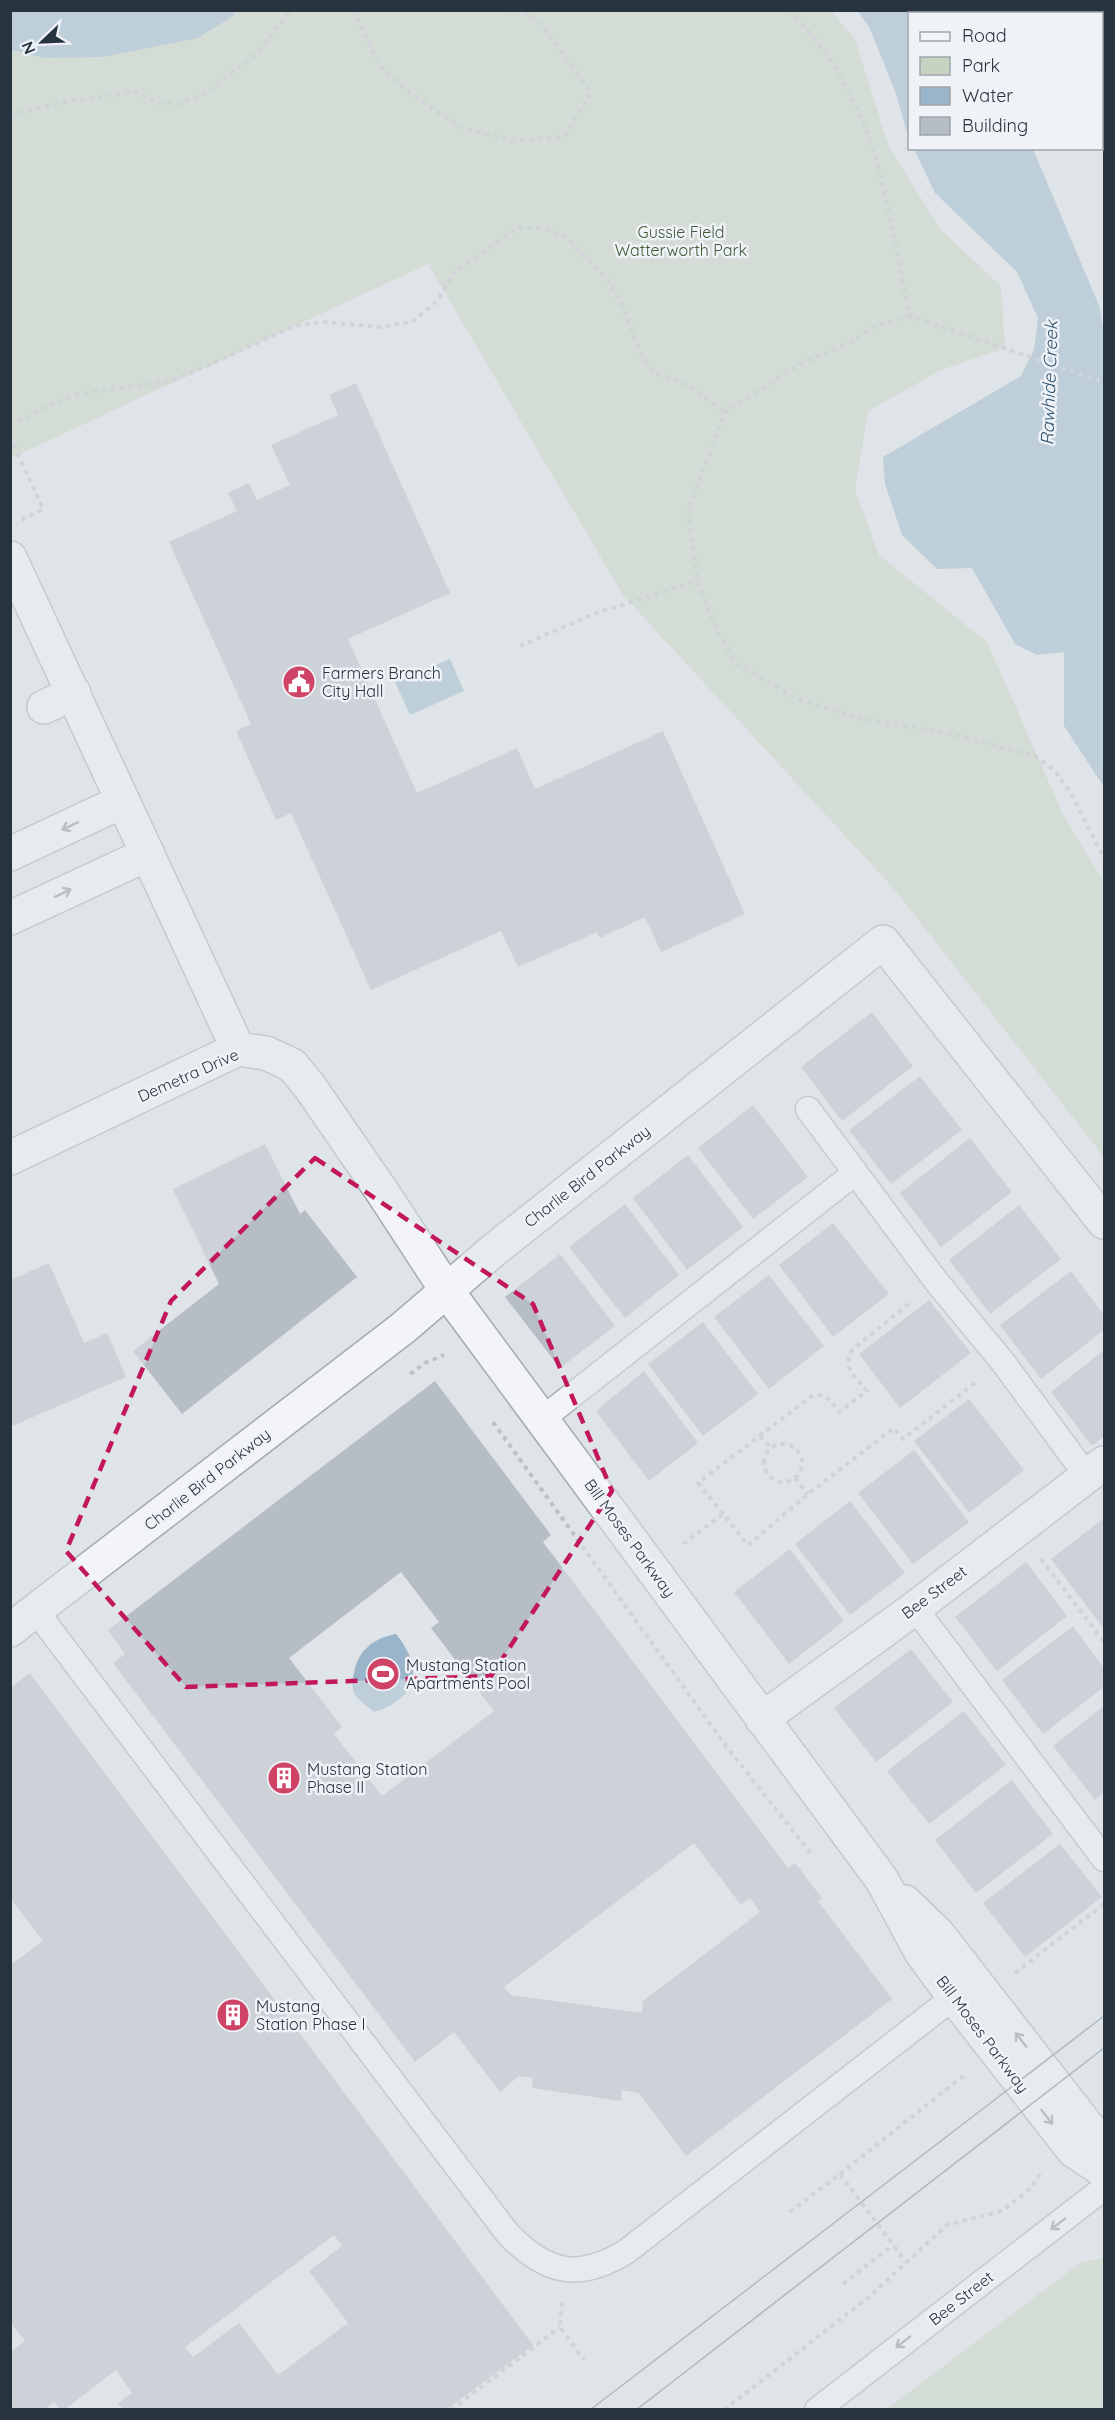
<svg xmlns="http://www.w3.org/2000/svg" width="1115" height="2420" font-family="Quicksand,sans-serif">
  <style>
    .green { fill: #c7d2c0 }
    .water { fill: #9ab5c9 }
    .building { fill: #b6bdc5; fill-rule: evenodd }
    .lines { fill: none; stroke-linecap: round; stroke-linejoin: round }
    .lane-casing { stroke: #a4abb2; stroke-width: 27 }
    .street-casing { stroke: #a4abb2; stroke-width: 36 }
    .path { stroke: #bdc2c7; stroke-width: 4; stroke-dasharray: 4.5 4.5; stroke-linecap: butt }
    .lane { stroke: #f2f4f7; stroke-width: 24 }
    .street { stroke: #f2f4f7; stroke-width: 33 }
    .tram { stroke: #788592; stroke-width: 1.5 }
    .oneway { stroke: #8d949c }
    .marked { fill: none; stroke: #c2185b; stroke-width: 4.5; stroke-dasharray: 12 8; stroke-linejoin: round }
    .labels { text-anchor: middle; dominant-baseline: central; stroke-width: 5; stroke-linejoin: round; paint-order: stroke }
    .park-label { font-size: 16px; fill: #405b35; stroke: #eff2f6 }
    .poi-label { font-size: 16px; fill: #283340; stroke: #eff2f6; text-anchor: start }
    .street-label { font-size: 16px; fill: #283340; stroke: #eff2f6 }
    .water-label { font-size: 18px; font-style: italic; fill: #325673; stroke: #eff2f6 }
  </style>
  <rect width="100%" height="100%" fill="#dfe4e8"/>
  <path class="green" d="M236,10l595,1 24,28 33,106 52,84 61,57 4,62 -64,22 -73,41 -13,79 24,65 108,87 75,170 42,71v274l-209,-267 -272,-295 -195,-331 -417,194v-408l33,8 189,-42z
    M1104,2258v151h-217l193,-146z"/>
  <path class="water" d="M11,10h225v1l-3,5 -35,22 -95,19 -59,1 -33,-8z
    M982,11l1,2 -73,1 -1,125 -14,-48 -25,-62 -12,-18z
    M914,149h119l67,159 4,26v453l-40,-61v-74l-27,3 -22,-11 -43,-76 -35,1 -35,-34 -17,-51 -2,-27 138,-81 13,-26 4,-32 -21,-46 -82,-79z
    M450,659l14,32 -54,24 -15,-33z
    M396,1634c28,34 22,65 -22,78 -5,-5 -14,-10 -18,-16 -5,-7 -4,-16 -2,-23 4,-23 20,-35 42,-39z"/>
  <path class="building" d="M356,383l94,210 -102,46 69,154 100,-45 18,41 128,-58 82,183 -84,38 -16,-35 -45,21 -3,-6 -79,35 -17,-36 -130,59 -80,-177 -15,7 -40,-89 15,-7 -82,-182 68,-31 -9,-18 21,-10 8,17 33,-15 -19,-40 67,-30 -9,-20z
    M872,1012l41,54 -71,55 -41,-54z
    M920,1076l42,54 -71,54 -42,-54z
    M753,1105l55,72 -55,42 -55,-71z
    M970,1138l42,54 -71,55 -41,-54z
    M265,1144l35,70 5,-4 52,67 -175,137 -49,-63 86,-67 -46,-95z
    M688,1155l55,72 -56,43 -54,-72z
    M625,1204l54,71 -54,43 -56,-71z
    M1019,1205l42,54 -71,55 -41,-54z
    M833,1223l56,71 -56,43 -54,-72z
    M560,1254l55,72 -55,42 -55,-71z
    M49,1263l35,80 23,-10 19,44 -116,50v-147z
    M1071,1271l33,44v15l-63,49 -41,-54z
    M769,1275l55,71 -55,43 -55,-72z
    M929,1300l42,53 -71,55 -41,-54z
    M703,1322l55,72 -55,42 -55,-72z
    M1104,1350v86l-12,10 -41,-54z
    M644,1371l54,72 -49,38 -53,-70z
    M435,1381l116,154 -8,7 245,326 7,-5 27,35 -4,3 74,98 -206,157 -47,-63 -17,-3 -1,11 -89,-13 1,-10 -14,-2 -19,16 -46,-60 -39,30 -302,-399 12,-9 -17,-24zM401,1572l38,50 -8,6 63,83 -112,85 -48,-62 8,-7 -53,-69zM694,1843l47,62 9,-7 10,14 -117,89 -1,12 -131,-18 -7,-8z
    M969,1399l55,71 -55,43 -55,-72z
    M914,1450l55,72 -56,42 -55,-71z
    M850,1501l55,72 -55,42 -55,-71z
    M1104,1518v111l-53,-70z
    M790,1549l54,72 -55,43 -55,-72z
    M1026,1562l41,54 -70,55 -42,-54z
    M1073,1626l31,42v19l-61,47 -41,-54z
    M911,1649l42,53 -77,60 -42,-54z
    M30,1673l503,672 -87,65h-323l-5,-7 14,-10 -16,-23 -52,40h-4l-6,-8 -10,8h-34v-58l15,-11 -15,-19v-357l33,-24 -33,-43v-210zM334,2235l8,11 -33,25 39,52 -70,52 -39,-52 -46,34 -8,-10z
    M1104,1706v86l-9,8 -42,-54z
    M964,1711l42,54 -77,59 -42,-53z
    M1012,1780l41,54 -77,59 -41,-53z
    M1060,1844l42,53 -77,60 -42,-54z"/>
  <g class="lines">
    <g class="lane-casing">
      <path id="lane" d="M808,1109l128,172 66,80 85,115
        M542,1419l313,-246
        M915,1608l189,251
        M36,1611l472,623c39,40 71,47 119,17l327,-254
        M817,2410l287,-222"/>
    </g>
    <g class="street-casing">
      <path id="street" d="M10,558l228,491
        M44,707l30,-14
        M10,854l113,-53
        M10,918l138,-64
        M10,1158l228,-109 28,4 26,12 18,22 73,106 64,98 435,589 39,72 33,45 119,153 31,21
        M10,1630l393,-302 92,-79 388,-307 221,280
        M762,1719l153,-111 189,-145
        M905,1902l33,32 157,202 9,19"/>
    </g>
    <path class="path" d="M353,10l26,55 31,28 52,35 51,13 51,-4 27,-45 -44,-60 -18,-19 -38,-3
      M789,10c92,94 94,186 121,306l194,66
      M10,115l59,-14 66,-9 24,11 20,1 23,-9 57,-43 32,-42
      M910,316l-39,12 -20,14 -51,22 -75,48 -37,100 10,69 19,50 20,33 59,34 61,20 94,16 84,22 19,14 17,23 33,66
      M10,426l43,-23 27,-9 88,-13 28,-10 98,-45 29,-4 57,5 32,-5 26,-22 17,-29 63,-43h26l23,10 41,42 16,29 19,51 15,14 29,11 38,27
      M10,437l33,72 -26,13
      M520,646l73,-32 105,-33
      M410,1374l15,-11 19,-8
      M493,1422l233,324 86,109
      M760,1436l11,12
      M764 1463a19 19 0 1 1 38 0a19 19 0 1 1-38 0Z
      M795,1478l13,16
      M723,1514l-25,-31 115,-88c15,-1 18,7 26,17l28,-21c-12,-15 -25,-22 -15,-41l60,-49
      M683,1544l40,-30 25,31 60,-51 86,-66 9,11 73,-57
      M1041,1559l63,83
      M1015,1973l89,-69
      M840,2174l126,-100
      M790,2212l50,-38 66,88
      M843,2284l50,-39
      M562,2302l-2,25 24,33
      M451,2410l109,-83
      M724,2410l146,-114 77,-71 55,-14 28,-22 12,-18"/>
    <use href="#lane" class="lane"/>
    <use href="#street" class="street"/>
    <path class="tram" d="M590,2410l514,-394
      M636,2410l468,-362"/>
  </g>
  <defs><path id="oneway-shaft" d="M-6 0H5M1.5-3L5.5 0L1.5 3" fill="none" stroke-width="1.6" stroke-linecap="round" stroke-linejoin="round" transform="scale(1.5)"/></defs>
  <g class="oneway">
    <use href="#oneway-shaft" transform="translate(70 826) rotate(155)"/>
    <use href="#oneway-shaft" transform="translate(63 893) rotate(-25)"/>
    <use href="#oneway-shaft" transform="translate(1021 2040) rotate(-128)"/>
    <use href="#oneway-shaft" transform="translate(1047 2117) rotate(52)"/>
    <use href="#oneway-shaft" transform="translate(1058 2224) rotate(143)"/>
    <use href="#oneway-shaft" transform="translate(903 2342) rotate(142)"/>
  </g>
  <path d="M0 0H1115V2420H0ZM315,1158l218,146 79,187 -121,185 -305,11 -120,-136 105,-250z" fill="#dfe4e8" fill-opacity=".55" fill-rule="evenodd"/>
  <path class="marked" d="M315,1158l218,146 79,187 -121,185 -305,11 -120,-136 105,-250z"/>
  <defs>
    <g id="civic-disc" transform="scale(1.725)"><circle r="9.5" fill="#ce4366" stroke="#eff2f6"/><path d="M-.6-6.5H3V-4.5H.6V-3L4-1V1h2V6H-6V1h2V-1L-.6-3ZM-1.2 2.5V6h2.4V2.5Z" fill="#fff"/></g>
    <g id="stadium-disc" transform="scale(1.725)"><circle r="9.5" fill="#ce4366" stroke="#eff2f6"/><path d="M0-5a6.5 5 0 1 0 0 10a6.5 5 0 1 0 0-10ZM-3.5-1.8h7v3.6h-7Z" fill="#fff"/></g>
    <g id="building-disc" transform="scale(1.725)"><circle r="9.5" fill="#ce4366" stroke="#eff2f6"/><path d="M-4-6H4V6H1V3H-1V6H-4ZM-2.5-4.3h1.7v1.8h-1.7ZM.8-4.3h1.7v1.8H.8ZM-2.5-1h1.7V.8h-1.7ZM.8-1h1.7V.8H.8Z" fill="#fff"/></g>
  </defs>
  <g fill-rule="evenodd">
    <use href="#civic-disc" x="299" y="682"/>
    <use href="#stadium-disc" x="383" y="1674"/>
    <use href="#building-disc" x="284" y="1778"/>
    <use href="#building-disc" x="233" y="2015"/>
  </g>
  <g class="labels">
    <g class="park-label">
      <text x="681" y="232">Gussie Field<tspan x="681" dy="18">Watterworth Park</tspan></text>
    </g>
    <g class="poi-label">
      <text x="322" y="673">Farmers Branch<tspan x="322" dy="18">City Hall</tspan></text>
      <text x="406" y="1665">Mustang Station<tspan x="406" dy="18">Apartments Pool</tspan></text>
      <text x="307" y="1769">Mustang Station<tspan x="307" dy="18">Phase II</tspan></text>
      <text x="256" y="2006">Mustang<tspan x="256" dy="18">Station Phase I</tspan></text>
    </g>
    <g class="street-label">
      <text transform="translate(188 1075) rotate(-24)">Demetra Drive</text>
      <text transform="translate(587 1176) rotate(-38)">Charlie Bird Parkway</text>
      <text transform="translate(207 1479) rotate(-38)">Charlie Bird Parkway</text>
      <text transform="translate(630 1538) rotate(54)">Bill Moses Parkway</text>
      <text transform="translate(934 1592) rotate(-37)">Bee Street</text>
      <text transform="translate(983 2034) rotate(53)">Bill Moses Parkway</text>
      <text transform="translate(961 2298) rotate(-38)">Bee Street</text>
    </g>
    <g class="water-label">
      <text transform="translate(1049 383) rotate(-88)">Rawhide Creek</text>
    </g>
  </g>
  <rect width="1115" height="2420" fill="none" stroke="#283340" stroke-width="24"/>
  <rect x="908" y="12" width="195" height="138" fill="#eff2f6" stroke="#9fa6ad" stroke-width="1.5"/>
  <rect x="920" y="32" width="30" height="9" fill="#f2f4f7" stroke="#9fa6ad" stroke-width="1.5"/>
  <text x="962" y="42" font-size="18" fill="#283340">Road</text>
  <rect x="920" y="57" width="30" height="18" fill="#c7d2c0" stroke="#9fa6ad" stroke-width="1.5"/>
  <text x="962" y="72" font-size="18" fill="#283340">Park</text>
  <rect x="920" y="87" width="30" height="18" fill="#9ab5c9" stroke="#9fa6ad" stroke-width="1.5"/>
  <text x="962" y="102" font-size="18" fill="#283340">Water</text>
  <rect x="920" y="117" width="30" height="18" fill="#b6bdc5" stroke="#9fa6ad" stroke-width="1.5"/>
  <text x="962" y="132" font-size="18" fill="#283340">Building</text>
  <g transform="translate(42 42) rotate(247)" stroke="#eff2f6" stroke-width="4.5" paint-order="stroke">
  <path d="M0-4.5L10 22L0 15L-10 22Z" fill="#283340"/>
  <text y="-9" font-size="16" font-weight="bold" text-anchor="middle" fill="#283340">N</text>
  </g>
</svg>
